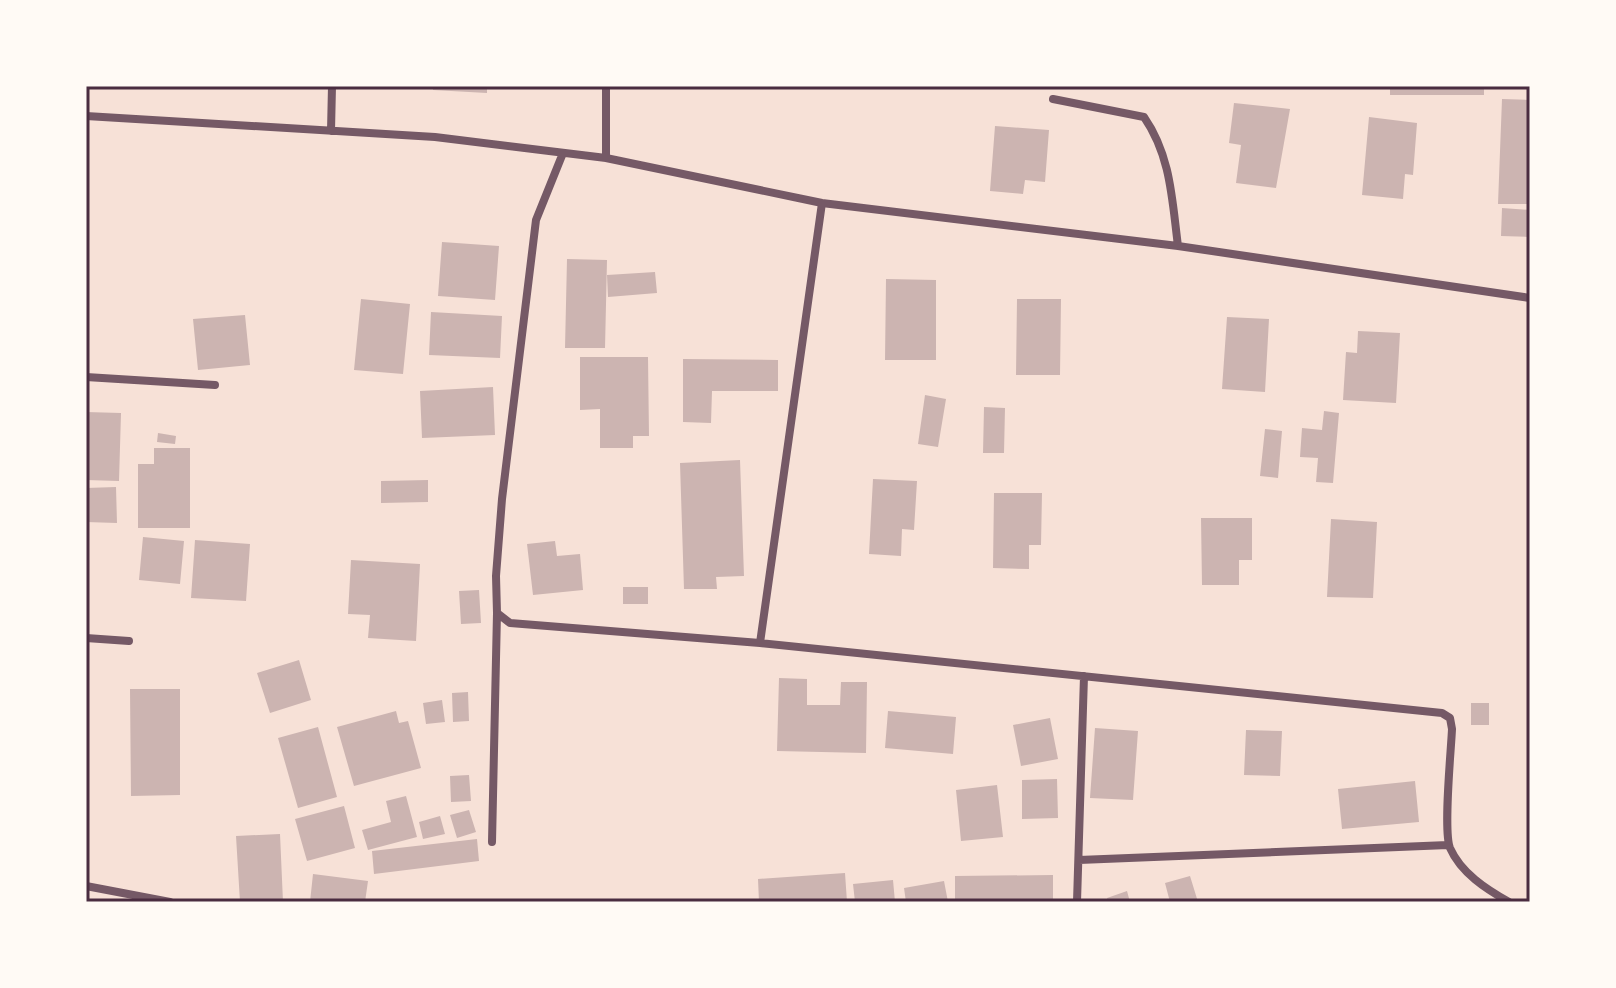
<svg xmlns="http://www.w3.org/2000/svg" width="1616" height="988" font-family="'Asap Condensed',sans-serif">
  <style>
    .building { fill: #ccb4b1 }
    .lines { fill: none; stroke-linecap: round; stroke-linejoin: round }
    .minor { stroke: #755966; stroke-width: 8 }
    .neatline { fill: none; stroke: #4a2c40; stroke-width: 3 }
  </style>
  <rect width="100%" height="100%" fill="#f7e1d7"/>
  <path class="building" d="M433,86h54v7l-54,-3z
    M1390,86h94v9h-94z
    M1502,99l28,1 -1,104h-31z
    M1234,103l56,6 -14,79 -40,-5 5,-38 -12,-2z
    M1369,117l48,6 -4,52 -8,-1 -2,25 -41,-4z
    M995,126l54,4 -4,52 -20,-2 -2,14 -33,-3z
    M1502,208l28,2v27l-29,-1z
    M442,242l57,4 -4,54 -57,-4z
    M567,259l40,1 -2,88h-40z
    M655,272l2,21 -49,4 -1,-22z
    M886,279l50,1v80h-51z
    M361,299l49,5 -7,70 -49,-4z
    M1017,299h44l-1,76h-44z
    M431,312l71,4 -2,42 -71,-3z
    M245,315l5,50 -52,5 -5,-51z
    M1227,317l42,2 -4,73 -43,-3z
    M1358,331l42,2 -4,70 -53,-3 3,-48 11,1z
    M580,357h68l1,79h-16v12h-33v-39l-20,1z
    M683,359l95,1v31h-66l-1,32 -28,-1z
    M493,387l2,48 -73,3 -2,-47z
    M925,395l21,4 -8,48 -20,-3z
    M984,407l21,1 -1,45h-21z
    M1324,411l15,2 -6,70 -17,-1 2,-24 -18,-1 2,-29 20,2z
    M86,412l35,1 -2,68 -33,-1z
    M1265,429l17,2 -4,47 -18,-2z
    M158,433l18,3 -1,8 -18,-2z
    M154,448h36v80h-52v-64h16z
    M740,460l4,116 -28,1 1,12h-33l-4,-126z
    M873,479l44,2 -3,49 -12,-1 -1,27 -32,-2z
    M428,480v22l-47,1v-22z
    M116,487l1,36 -31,-1v-34z
    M994,493h48l-1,52h-12v24l-36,-1z
    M1201,518h51v42h-13v25h-37z
    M1331,519l46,3 -4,76 -46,-1z
    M143,537l41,4 -4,43 -41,-4z
    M195,540l55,4 -4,57 -55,-3z
    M555,541l2,15 23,-2 3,36 -50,5 -6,-51z
    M351,560l69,4 -4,77 -48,-3 2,-23 -22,-1z
    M623,587h25v17h-25z
    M479,590l2,33 -20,1 -2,-33z
    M299,660l12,40 -41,13 -13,-40z
    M779,678l28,1v26h33l1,-23h26l-1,71 -89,-2z
    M130,689h50v106l-49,1z
    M468,692l1,29 -16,1 -1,-29z
    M442,700l3,22 -19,2 -3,-21z
    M1471,703h18v22h-18z
    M396,711l3,12 9,-2 13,47 -67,18 -17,-59z
    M888,711l68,6 -3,37 -68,-6z
    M1050,718l8,41 -37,7 -8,-41z
    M318,727l19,70 -39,11 -20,-70z
    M1095,728l43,3 -5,69 -43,-2z
    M1246,730l36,1 -2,45 -36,-1z
    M469,775l2,26 -20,1 -1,-26z
    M1057,779l1,39 -36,1v-39z
    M1415,781l4,41 -77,7 -4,-40z
    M997,785l6,52 -42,4 -5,-51z
    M406,796l11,41 -49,13 -6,-20 29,-8 -5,-21z
    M344,806l11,42 -48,13 -12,-42z
    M469,810l7,22 -19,6 -7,-23z
    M440,816l5,18 -22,5 -4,-17z
    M280,834l3,68h-43l-4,-66z
    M477,839l2,22 -105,13 -2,-23z
    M845,873l2,29h-88l-1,-23z
    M313,874l55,7 -3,21h-55z
    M1053,875v27h-98v-26z
    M1190,876l8,26h-28l-5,-19z
    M893,880l2,22h-40l-2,-18z
    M944,881l4,21h-42l-2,-14z
    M1127,891l3,11h-22l-1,-4z"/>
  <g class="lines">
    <path class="minor" d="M606,86v72
      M1053,99l91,18c27,39 28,83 34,129
      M86,116l349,21 171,21 216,45 356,43 352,52
      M331,131l1,-45
      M563,153l-27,67 -34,279 -6,77 1,37 13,10 250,20 682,70 8,5 2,11c-1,23 -9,102 -2,119 11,25 36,41 59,54
      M86,377l129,8
      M86,638l43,3
      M760,643l62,-440
      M492,842l5,-229
      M1079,860l369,-15
      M86,886l84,16
      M1077,902l7,-226"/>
  </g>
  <rect width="1616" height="988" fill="none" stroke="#fffaf5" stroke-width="176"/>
  <rect x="88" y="88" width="1440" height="812" class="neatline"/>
</svg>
